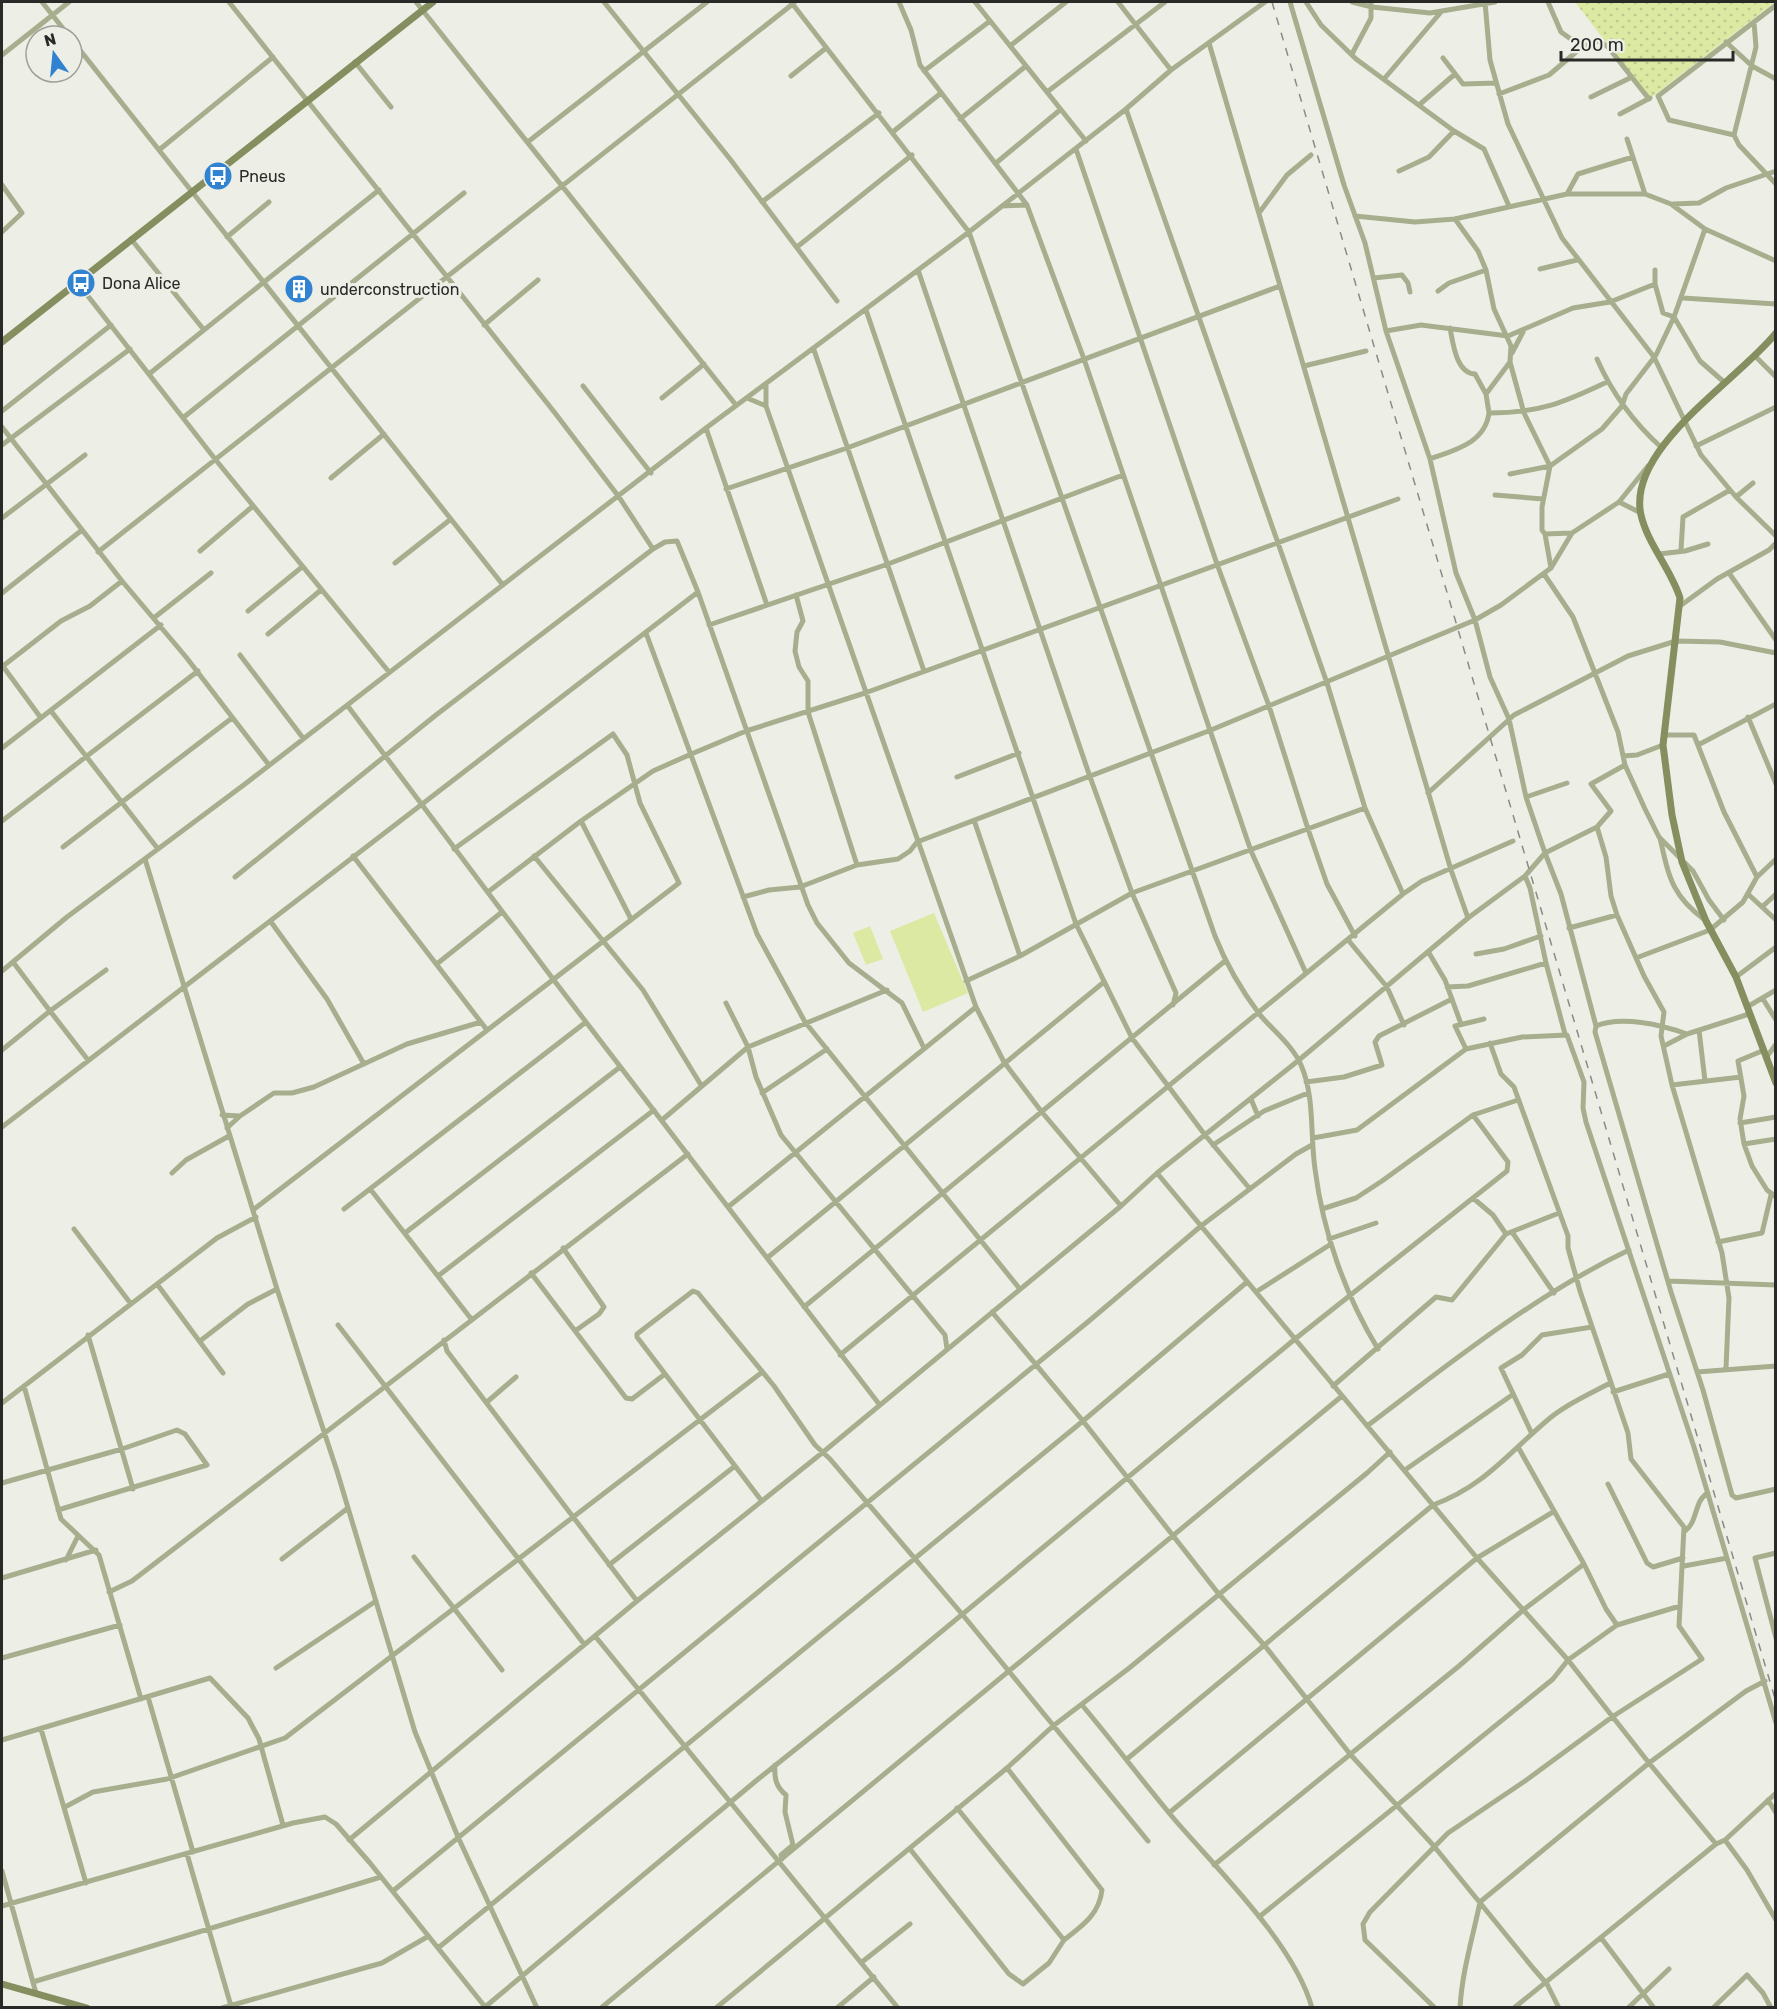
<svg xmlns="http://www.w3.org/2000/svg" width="1777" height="2009" font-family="Rubik,sans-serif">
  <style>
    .grass { fill: url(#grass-dots) }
    .park { fill: #dbe9a2 }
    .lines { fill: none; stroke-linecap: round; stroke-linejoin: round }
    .street { stroke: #a7ae8e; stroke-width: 5 }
    .secondary { stroke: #848e5e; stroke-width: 7 }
    .rail { stroke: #898b85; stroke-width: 1.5; stroke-dasharray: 8 8; stroke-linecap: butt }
    .labels { text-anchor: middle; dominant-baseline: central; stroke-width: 6; stroke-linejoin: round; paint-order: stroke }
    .poi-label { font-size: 16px; fill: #292a27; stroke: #edefe7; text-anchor: start }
  </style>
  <defs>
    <pattern id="grass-dots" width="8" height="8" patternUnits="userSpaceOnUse" patternTransform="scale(1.5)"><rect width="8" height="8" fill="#dbe9a2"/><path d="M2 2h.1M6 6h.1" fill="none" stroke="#bcc88c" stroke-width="1.8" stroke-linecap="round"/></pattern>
  </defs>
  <rect width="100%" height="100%" fill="#edefe7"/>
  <path class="grass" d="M1575,2h200l-126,97z"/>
  <path class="park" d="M934,913l34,80 -45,19 -33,-81z
    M870,926l13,33 -17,6 -13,-32z"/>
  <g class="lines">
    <path class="street" d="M42,2l27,34
      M229,2l326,411 64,84 34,52
      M416,2l320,403
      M604,2l126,157 107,142
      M791,2l178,230 246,704c11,28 27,55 45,79 13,15 33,31 41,50 14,32 9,70 14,104 8,63 30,126 63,180
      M899,2l12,28 9,35 107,140 57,154 167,492 55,122
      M975,2l111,139
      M1118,2l53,68
      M1306,2l15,23 35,34 98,72 30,18 25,57
      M1352,2l20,5 58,6 65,-11
      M1485,2l5,58 18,64 54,114 92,119 47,98 35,42 40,39
      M1548,2l13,30 21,15
      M1776,5l-118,91 11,24 65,15 5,10 37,39
      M72,40l431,545
      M1726,42l26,24 24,13
      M1209,43l242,827 17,48
      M1010,46l56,-44
      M1352,54l19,-36v-16
      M2,55l67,-53
      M1443,58l20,26 33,-1
      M355,62l36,45
      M924,71l66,-50
      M791,76l35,-28
      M1384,79l57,-67
      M1047,92l118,-90
      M1499,94l50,-19 33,-28 17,-6 9,6 41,52
      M1591,97l41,-20
      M1419,105l36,-31
      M1126,109l201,574 38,125 38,86
      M1620,114l30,-16
      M960,119l66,-53
      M894,131l47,-38
      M1734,135l22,-88 -2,-25
      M1627,139l18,55
      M529,141l178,-139
      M1076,149l141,415 52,142 39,123 19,55 28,52
      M159,150l114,-93
      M996,163l64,-53
      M1399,171l30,-14 25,-26
      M2,185l20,28 -20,19
      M1567,194l11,-20 55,-17
      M762,202l117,-89
      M1673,204l26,-1 27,-15 50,-17
      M1002,206l25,-1
      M1259,213l28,-38 24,-20
      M1355,216l60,6 40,-3 112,-25h78l26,10 34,25 71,32
      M1455,219l23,32 8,19 8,39 17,37 -1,16 -24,32 3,19
      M227,237l42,-35
      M131,239l73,91
      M797,247l115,-92
      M1540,269l37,-9
      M918,270l171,504 43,119 44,100 -3,12
      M1655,270v14l8,29 11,4 26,44 24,21
      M1374,278l28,-3 6,8 2,9
      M77,282l138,177 174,213
      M1438,291l11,-8 37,-13
      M1683,298l93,6
      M866,310l210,614 56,114 73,97 45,54
      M484,325l54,-45
      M1450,328c3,15 6,45 25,46l11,20
      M1386,331l35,-6 87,11 65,-28 37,-6 45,-18
      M814,350l110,321
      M1512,353l11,-21
      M1756,357l20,20
      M1597,359c15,34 38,65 65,89
      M1510,362l14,51 26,53 -8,41v23l3,4 27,-1
      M1304,366l62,-15
      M149,374l230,-184
      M766,385v21l210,601 28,55 37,49 80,95
      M583,386l68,87
      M662,398l42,-34
      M747,398l19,8
      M2,411l109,-86
      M184,417l280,-224
      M2,427l120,154 64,76 83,108
      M706,428l61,177
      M2,445l128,-96
      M1696,446l80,-39
      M1430,459c25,-9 55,-16 59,-46 50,0 74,-10 118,-31
      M1510,474l40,-8 52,-37 20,-23 4,-12 30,-39 18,-38 31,-88
      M331,478l53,-44
      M726,489l121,-41 433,-162
      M1495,495l48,4
      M1736,497l17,-14
      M1619,502l29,-36
      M2,518l83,-63
      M1545,534l6,34
      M1681,550l2,-33 47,-27
      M200,551l53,-45
      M98,552l696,-549
      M1659,554l26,-3 23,-7
      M395,563l56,-44
      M1729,573l47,67
      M1544,574l29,43 45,115 7,33 20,44 14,28 34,34 16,29 15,20
      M2,593l80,-63
      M796,595l7,26 -6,11 -2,19 4,16 9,14v31l49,153
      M1680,606l37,-27 52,-29 7,-7
      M248,611l54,-44
      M155,617l56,-44
      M709,625l179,-61 235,-89
      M646,633l111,301 48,88 214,266
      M268,634l53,-44
      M240,655l63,83
      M2,665l39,53
      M3,666l58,-45 29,-15 32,-25
      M347,705l206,274 326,425
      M51,711l107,138
      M1748,717l28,67
      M1698,745l78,-41
      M2,748l159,-123
      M1623,756l14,-1 26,-10
      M1625,765l-34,19 20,27 -14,16 9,30 5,39 6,19 27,61 20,36 -3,24 11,49 50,168 7,45 -3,70
      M957,777l62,-24
      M1428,793l86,-78 114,-59 48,-15 44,1 56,11
      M1526,797l41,-14
      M974,820l46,136
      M2,821l196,-150
      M581,821l50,98
      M1597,827l-52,26 16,41 35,132 -1,6 76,260 32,98 29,105 4,3 40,-9
      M1660,838c9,40 12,58 46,83
      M63,847l169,-129
      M353,856l134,174
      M534,856l109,134 58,95
      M145,859l132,430 60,182 78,261 43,105 79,171
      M1525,876l5,12 16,75 19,71
      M235,877l201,-162 217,-166 12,-7 12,-1 21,51 110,313 9,18 32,40 53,40 22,45
      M1757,877l19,-18
      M488,892l93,-71 72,-50 36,-16 57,-24 119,-38 533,-194
      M1748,894l28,26
      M743,897l26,-7 31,-3 57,-22 41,-6 12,-8 7,-9 294,-112 264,-110 26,-15 50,-37 21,-35 47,-31 22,11
      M1762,907l14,-13
      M271,922l56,77 37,65
      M1569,928l48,-13
      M1349,941l38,46 17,38
      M1429,953l16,27 16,44
      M1476,954l28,-5 37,-13
      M1636,958l74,-28 33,-28 14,-25 -33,-65 -30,-77h-29
      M13,962l37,49 56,-41
      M438,963l64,-51
      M2,971l65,-54 178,-133 461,-356 263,-196 157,-123 45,-39 94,-68
      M1736,977l40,-30
      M966,981l54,-25 112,-63 233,-85
      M1447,987l21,-1 78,-23
      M1763,999l13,21
      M726,1003l22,44 8,30 25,58 164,200 2,14
      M1747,1007l29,-17
      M1596,1026c25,-11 66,-1 91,8
      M1699,1030l6,51
      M1664,1046l23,-12 62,-20
      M1466,1049l-11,-23 29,-7
      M2,1050l48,-39 38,49
      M1762,1051l-24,10 6,35 -4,23 4,25 8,22 15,24 9,7
      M1766,1058l10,-14
      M1306,1082l38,-5 38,-12 -7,-23 4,-6 73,-37
      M1672,1085l69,-8
      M762,1093l65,-44
      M1251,1099l7,17
      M222,1115l18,1 34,-23h18l22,-6 93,-43 74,-22
      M662,1120l86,-73 139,-57
      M1740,1123l36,-6
      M2,1127l696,-535
      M227,1128l13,-12
      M1313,1138l44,-8 109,-81 56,-12 45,-2 17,47 -1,26 3,14 108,325 82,276
      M1744,1144l32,-5
      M1213,1145l51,-34 44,-18
      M172,1173l14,-13 43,-24
      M1157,1173l320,385 91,102 81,103 67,81
      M371,1190l101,130
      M1473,1198l20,17 13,19
      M728,1207l248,-200
      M344,1209l242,-187
      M1322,1209l34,-11 26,-17 91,-66 45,-15
      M253,1210l426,-327 -39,-80 -13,-48 -14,-21 -159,115
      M74,1229l57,75
      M1512,1232l42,61
      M405,1233l215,-166
      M1329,1239l47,-16
      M1718,1242l44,-9 9,-38
      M563,1248l41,59 -5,7 -24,17
      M767,1258l337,-276
      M531,1273l95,125 6,1 33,-25
      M438,1276l216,-166
      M1668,1281l108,4
      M157,1284l66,89
      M1256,1292l75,-48
      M804,1307l421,-346
      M992,1312l91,109 135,172 47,53 85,108 83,91 100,123 14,16 12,24
      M338,1325l246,319
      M88,1335l45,154
      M444,1340l3,11 190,250
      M200,1341l48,-37 29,-15
      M840,1355l563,-461 19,-13 91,-40
      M1697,1372l79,-6
      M24,1386l37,133 38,36 42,144
      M1333,1386l103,-89 16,3 54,-66 53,-21
      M1613,1392l56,-18
      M487,1402l29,-25
      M2,1403l215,-165 39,-21
      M1367,1426c83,-63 168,-131 262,-176
      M1532,1434l-31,-66 21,-13 20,-20 50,-8
      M1518,1447l66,117 22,45 11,16
      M1405,1470l107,-75
      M2,1483l120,-34 55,-19 8,4 22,31 -149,45
      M1608,1484l39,79 6,4 30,-9
      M761,1500l-124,-163v-3l56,-43 5,2 76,93 41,59 15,14 132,155 186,227
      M1685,1531c13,-9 9,-31 23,-38
      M1776,1553l-21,5 21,80
      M414,1557l88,113
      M282,1559l66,-51
      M66,1560l12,-24
      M609,1565l126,-99
      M1684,1566l43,-8
      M2,1578l94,-28
      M109,1592l23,-11 556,-427
      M595,1636l303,372
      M2,1658l118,-33
      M276,1668l100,-67
      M148,1697l45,155
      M1082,1705c32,38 61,77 93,115 43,50 120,125 137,188
      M41,1729l45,154
      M2,1740l208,-62 38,40 11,21 24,86
      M1127,1759l306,-254c52,-19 76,-53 117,-87 18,-15 40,-24 60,-35
      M775,1765c-1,13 1,22 11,30l-1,17 8,33 -12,10 1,4
      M1768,1800l8,13
      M65,1807l28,-15 74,-13 118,-41 476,-365
      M957,1808l107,132c18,-14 35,-25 38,-50l-95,-122
      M1169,1813l308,-255 76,-46
      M349,1840l288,-239 185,-148 299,-247 36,-33 142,-113 169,-142 57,-42 20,-23 -19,-56 -17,-78 -19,-42 -15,-57 -19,-47 -26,-114 -44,-128 -21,-88 -21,-58 -54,-183
      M1725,1840l22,30 29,50
      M910,1849l99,125 14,10 26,-21 15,-23
      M187,1854l44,152
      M1214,1865l245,-199 63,-55 62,-47
      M2,1871l34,122
      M393,1891l696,-570 112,-95 95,-72 16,-9
      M2,1906l291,-83 32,-6 11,7 34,39 116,145
      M1259,1917l294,-238 15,-19 49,-35 63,-19
      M1602,1939l52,69
      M438,1948l645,-527 164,-139
      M862,1962l48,-38
      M33,1982l348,-105
      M485,2007l272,-227 144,-115 394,-326 212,-168 1,-9 -35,-47
      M222,2008l160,-45 45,-26
      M601,2008l741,-612
      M716,2008l291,-240 46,-42 75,-57 239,-196 23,-21
      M837,2008l37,-31
      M1435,2008l-70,-68 -2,-16 7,-12 78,-79 77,-52 87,-64 90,-58 -23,-33 5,-99 -53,-68 -3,-26 -48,-142 -12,-43v-12l-54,-149 -13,-13 -11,-31
      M1460,2008c2,-37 13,-71 20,-106l169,-139 97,-72 19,-10
      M1514,2008l202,-164 9,-4 51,-47
      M1628,2008l41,-39
      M1713,2008l34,-33 16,18 8,15"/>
    <path class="secondary" d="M1776,333c-36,46 -150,115 -135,182 7,30 30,54 39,83l-17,147 9,70 10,47 24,59 30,56 40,106
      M2,342l431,-340
      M2,1984l85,24"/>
    <path class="rail" d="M1272,2l504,1700"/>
  </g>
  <defs>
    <g id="bus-disc" transform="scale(1.5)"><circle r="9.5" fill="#3182d1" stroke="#edefe7"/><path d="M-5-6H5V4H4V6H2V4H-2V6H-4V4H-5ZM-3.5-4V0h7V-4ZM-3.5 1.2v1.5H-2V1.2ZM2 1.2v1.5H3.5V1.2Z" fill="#fff"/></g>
    <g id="building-disc" transform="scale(1.5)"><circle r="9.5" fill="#3182d1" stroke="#edefe7"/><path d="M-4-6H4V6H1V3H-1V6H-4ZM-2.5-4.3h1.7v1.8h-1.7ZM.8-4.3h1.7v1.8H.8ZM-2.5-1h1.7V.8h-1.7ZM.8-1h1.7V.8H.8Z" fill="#fff"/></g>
  </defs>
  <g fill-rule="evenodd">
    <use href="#bus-disc" x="218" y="176"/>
    <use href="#bus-disc" x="81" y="283"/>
    <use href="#building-disc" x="299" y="289"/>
  </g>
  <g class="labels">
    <g class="poi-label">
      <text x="239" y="176">Pneus</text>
      <text x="102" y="283">Dona Alice</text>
      <text x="320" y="289">underconstruction</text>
    </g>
  </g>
  <rect width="1777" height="2009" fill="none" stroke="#292a27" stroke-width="6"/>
  <g transform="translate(54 54) rotate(345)"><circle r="28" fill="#edefe7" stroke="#9fa09a" stroke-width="1.5"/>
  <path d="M0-4.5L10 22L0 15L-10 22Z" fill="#3182d1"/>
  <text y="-9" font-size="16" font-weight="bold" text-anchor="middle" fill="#292a27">N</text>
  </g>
  <path d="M1561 51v9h172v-9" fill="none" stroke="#292a27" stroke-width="3"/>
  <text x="1570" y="51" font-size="18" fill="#292a27" stroke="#edefe7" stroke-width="4.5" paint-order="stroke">200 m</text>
</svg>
